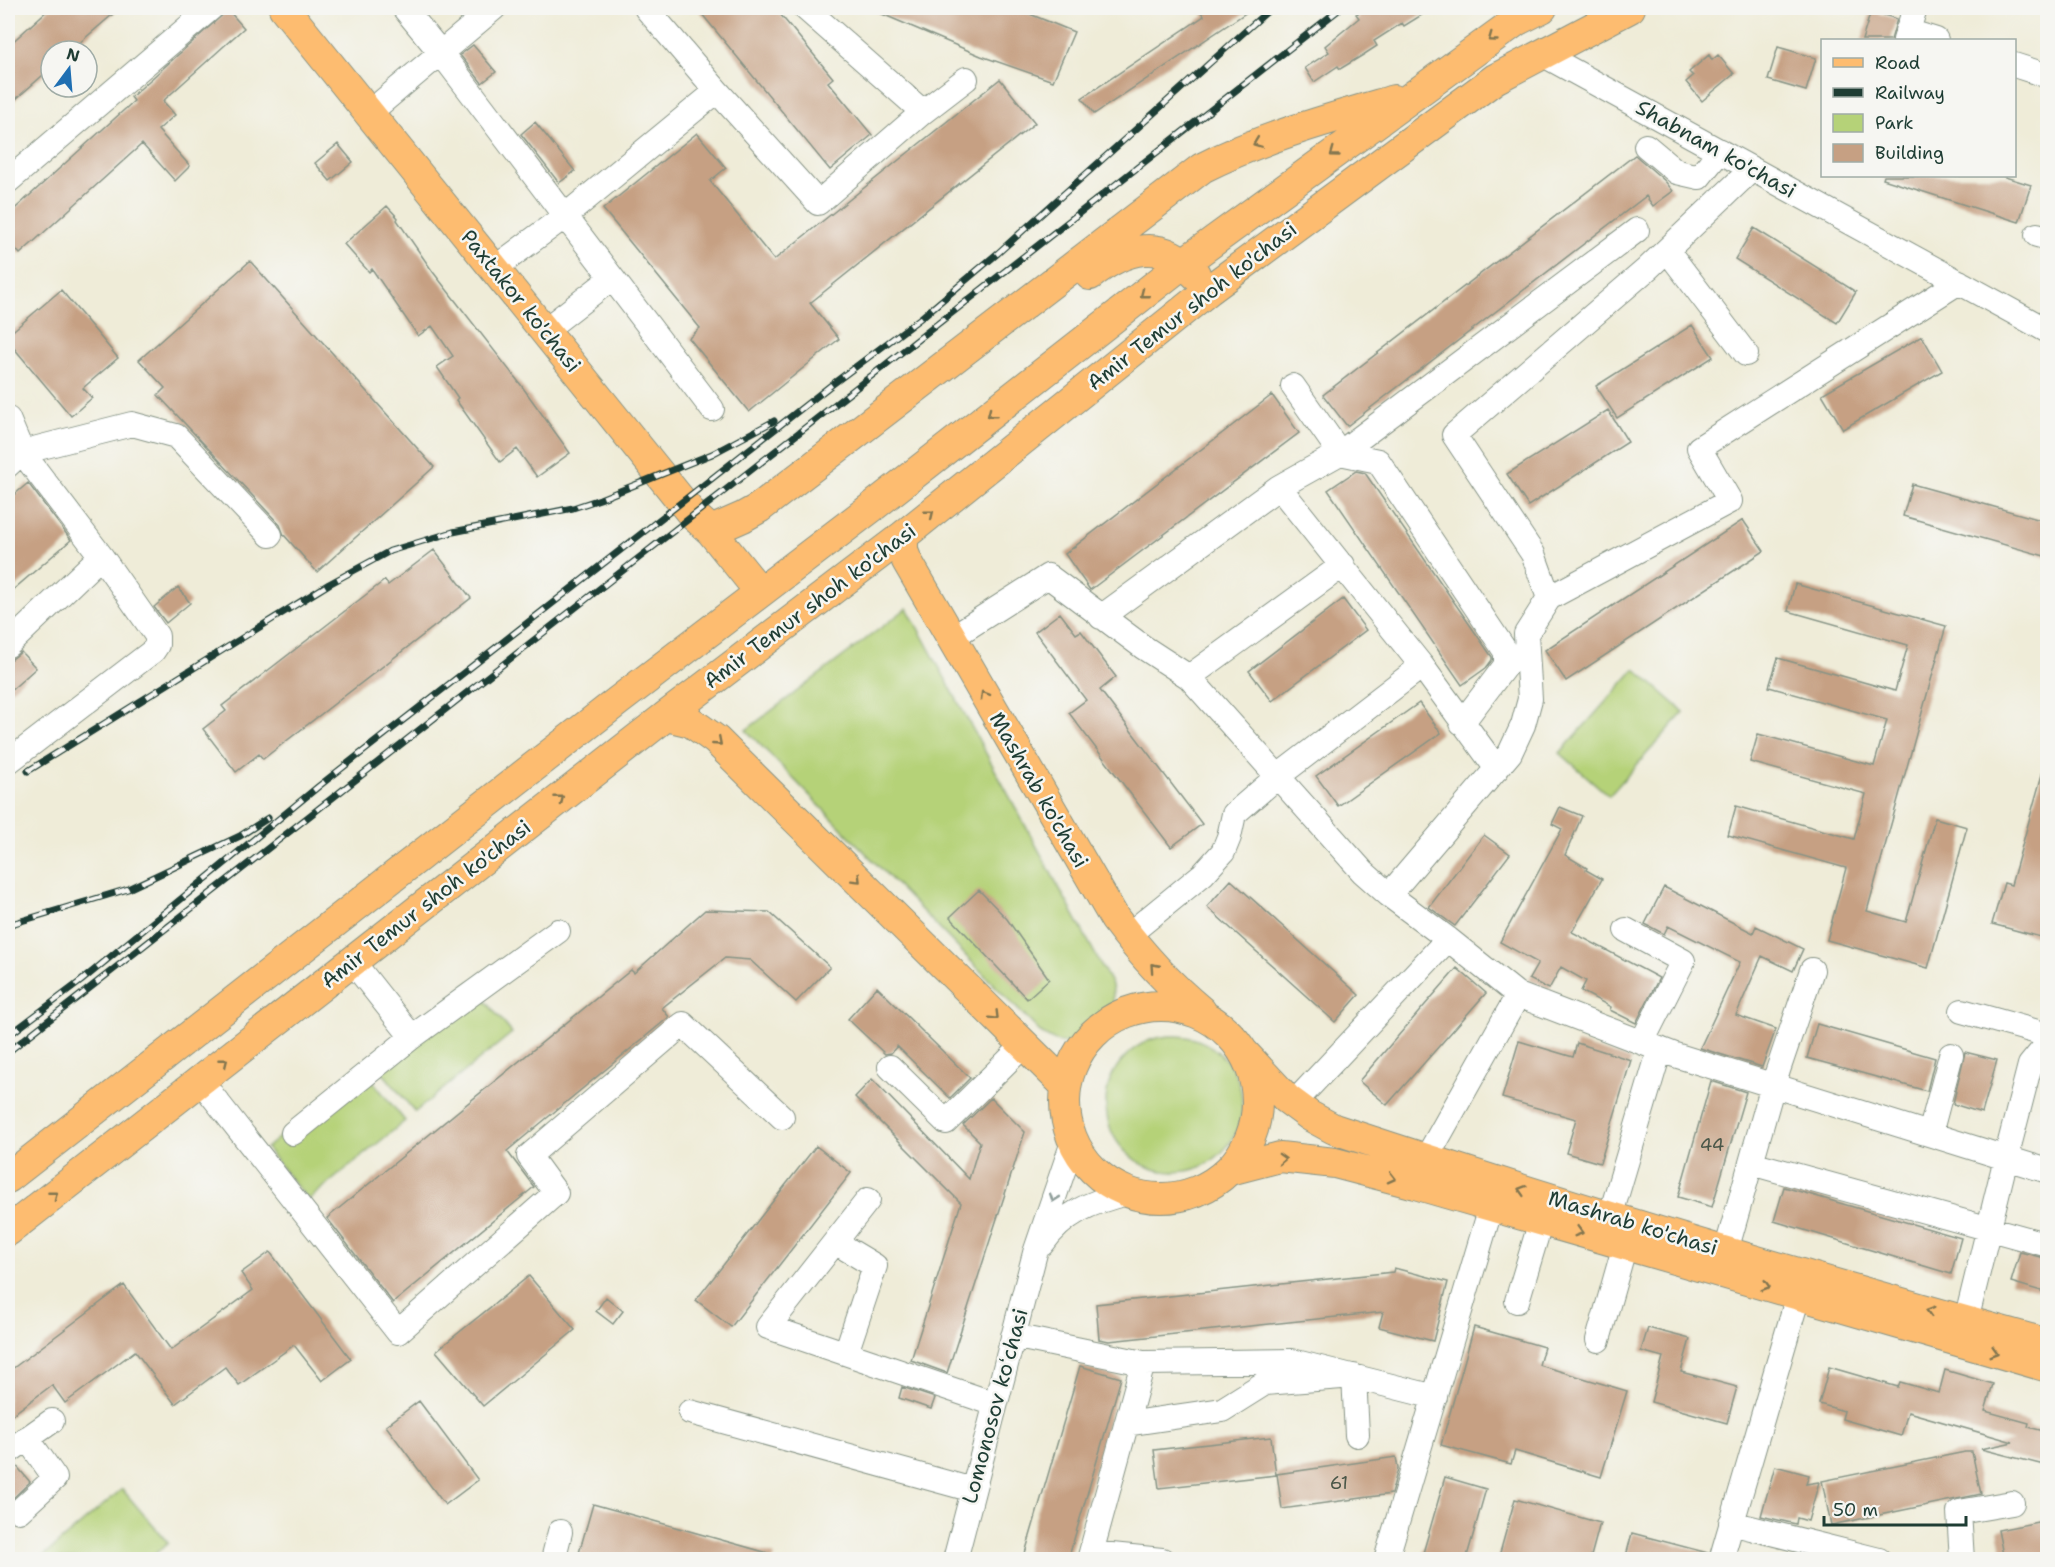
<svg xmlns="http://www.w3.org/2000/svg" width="2055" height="1567" font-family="'Shantell Sans',sans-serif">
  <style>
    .green { fill: #b5d278; stroke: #6a8856; stroke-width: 1.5 }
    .building { fill: #c6a083 }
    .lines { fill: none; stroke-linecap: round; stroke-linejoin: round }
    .minor-casing { stroke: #879486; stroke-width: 26 }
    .major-casing { stroke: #879486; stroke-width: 32 }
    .minor { stroke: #fff; stroke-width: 24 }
    .major { stroke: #fdbc70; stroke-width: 30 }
    .rail-casing { stroke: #1f3d34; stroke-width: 7 }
    .rail { stroke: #f6f6f2; stroke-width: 4.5; stroke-dasharray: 14; stroke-linecap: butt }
    .oneway { stroke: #83764f }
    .oneway2 { stroke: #8f9e9a }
    .labels { text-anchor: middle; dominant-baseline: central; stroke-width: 5; stroke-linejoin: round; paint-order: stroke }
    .number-label { font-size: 18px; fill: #495648 }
    .street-label { font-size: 21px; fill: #1f3d34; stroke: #f6f6f2 }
  </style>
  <rect width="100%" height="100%" fill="#f6f6f2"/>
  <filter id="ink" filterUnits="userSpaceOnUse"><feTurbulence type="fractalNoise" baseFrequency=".0167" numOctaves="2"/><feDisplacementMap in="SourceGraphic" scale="12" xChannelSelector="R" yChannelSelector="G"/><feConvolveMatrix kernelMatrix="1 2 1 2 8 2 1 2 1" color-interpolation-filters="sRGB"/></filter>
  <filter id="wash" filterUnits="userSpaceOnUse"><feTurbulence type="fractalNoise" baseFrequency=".008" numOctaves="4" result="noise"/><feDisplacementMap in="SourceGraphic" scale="24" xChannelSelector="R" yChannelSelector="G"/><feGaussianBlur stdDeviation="1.35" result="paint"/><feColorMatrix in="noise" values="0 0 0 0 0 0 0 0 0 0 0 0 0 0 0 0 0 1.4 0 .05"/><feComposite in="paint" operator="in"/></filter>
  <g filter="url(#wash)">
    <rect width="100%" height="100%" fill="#efecd8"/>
    <path class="green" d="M907,608l205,377c1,10 3,18 0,27 -5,19 -34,36 -53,30 -6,-1 -11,-5 -17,-8l-296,-304z
      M1635,669l49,43 -75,84 -49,-43z
      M470,982l42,51 -97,79 -42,-51z
      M1106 1104a68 68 0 1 1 136 0a68 68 0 1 1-136 0Z
      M363,1069l42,52 -97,79 -42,-52z
      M122,1489l46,54 -19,16h-109z"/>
    <g id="blocks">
      <path class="building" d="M50,8h70l-50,43h-19v17l-43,38v-60z
        M697,8h78l58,70 -5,4 44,53 -42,35z
        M868,8h147l59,24 -21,49 -72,-25z
        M1198,8h55l-159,106 -12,-16 122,-82z
        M1367,8h66l-29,18 -2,-3 -28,18 3,5 -14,9 -23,14 -2,-3 -24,16 -9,-14 24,-16 -4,-6 34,-28 -3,-4z
        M228,10l16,18 -81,73 12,14 -17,15 32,36 -15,15 -33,-37 -122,110 -12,-14v-25l126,-114 -3,-4z
        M1871,11l26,8 -6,21h-29z
        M473,45l23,27 -14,11 -22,-28z
        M1778,47l38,11 -10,33 -38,-11z
        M1709,55l3,5 6,-5 16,19 -32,27 -16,-19 7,-6 -4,-4z
        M1000,79l35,44 -225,180 29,36 -90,73 -60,-74 11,-10 -97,-119 94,-76 29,35 -16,13 64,79z
        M535,122l40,49 -16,12 -38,-49z
        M338,144l15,18 -23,19 -15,-18z
        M1635,155l30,26 8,10 -20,15 -7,-10 -299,230 -24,-31z
        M1884,176h118l29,9 -12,37 -136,-43z
        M387,206l11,12 -1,2 36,52 88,113 49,68 -33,24 -20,-28 -17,13 -44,-62 2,-2 -21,-31 16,-11 -21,-30 -14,10 -46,-67 -3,3 -25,-28z
        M1754,228l102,64 -19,31 -102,-64z
        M250,261l184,206 -117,105 -33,-37 -4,-10 -122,-130 7,-7 -26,-28z
        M61,290l57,68 -35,30 9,10 -21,18 -63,-75v-6z
        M1692,325l21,32 -96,61 -21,-32z
        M1922,336l20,35 -99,58 -21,-35z
        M1272,395l27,38 -209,157 -25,-36z
        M1608,410l20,32 -100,64 -21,-32z
        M1356,471l9,2 127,184v3l-6,8 -24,17 -134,-195z
        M28,483l43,57 -63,54v-94z
        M1912,484l136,38v35l-145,-41z
        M1743,520l21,31 -198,130 -21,-31z
        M434,550l37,48 -208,161 -4,-5 -23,18 -33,-43 23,-18 -4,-5 163,-126 3,5z
        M1795,584l151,42 -79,285 39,11 29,-104 32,9 -39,141 -101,-28 19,-72 -118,-33 8,-29 118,33 12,-45 -116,-32 8,-28 116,32 13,-46 -118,-33 9,-29 117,33 13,-46 -120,-34z
        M178,587l12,16 -24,20 -12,-16z
        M1343,599l23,31 -94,71 -23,-30z
        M1060,613l16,21 5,-3 35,46 -16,13 102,134 -31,23 -102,-134 17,-13 -51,-68z
        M21,652l15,16 -28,25v-34h4z
        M1419,703l22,30 -103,73 -22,-30z
        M2043,771l5,1v167l-56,-15 12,-41 7,2z
        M1560,807l22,9 -17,39 22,13 -1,2 16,9 -30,53 87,46 -23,45 -26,-13 1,-3 -30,-16 5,-10 -25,-14 -12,22 -20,-10 9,-16 -38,-21 62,-113 -10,-5z
        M1484,835l26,19 -55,72 -26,-19z
        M1231,880l128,115 -24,27 -128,-115z
        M1664,887l89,46 3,-7 47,23 -10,22 -31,-15 -26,59 40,14 -14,38 -62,-19 40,-86 -72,-36 -4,8 -19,-10z
        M979,890l28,29 42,60 -22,20 -77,-82z
        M705,910l64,2 61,55 -34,35 -46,-42 -25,-2 -63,50 7,9 -162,134 27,36 -141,116 -66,-85 304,-248 3,3z
        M1457,968l29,25 -99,112 -28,-24z
        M877,987l93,91 -20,20 -53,-52 -6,7 -6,1 -37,-35z
        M1817,1024l118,34 -8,33 -120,-33z
        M1519,1041l54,16 4,-14 54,17 -31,103 -34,-10 10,-34 -74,-21z
        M1965,1052l32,8 -15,53 -29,-9z
        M872,1079l97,100 11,-37 -17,-17 28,-27 34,34 -78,241 -36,-13 50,-157 -106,-106z
        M1711,1081l35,11 -34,115 -34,-10z
        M816,1146l35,27 -120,154 -35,-27z
        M1784,1187l177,51 -10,36 -177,-53z
        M270,1252l81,107 -29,22 -28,-36 -55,40 -14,-18 -50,37 -40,-53 -70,52 -13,-18 -44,33v-46l116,-87 47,65 82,-60 -12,-17z
        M2020,1252l28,7v34l-37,-11z
        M1394,1268l54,14 -15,59 -54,-14 4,-15 -274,29 -10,-2 -3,-35 297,-32z
        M529,1276l46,54 -92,76 -47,-55z
        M606,1297l17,14 -10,13 -17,-13z
        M1474,1327l70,20 -5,18 88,26 -26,86 -86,-26 -4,13 -70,-19z
        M1648,1328l42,11 -9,33 56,15 -10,36 -76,-21 12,-45 -22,-6z
        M1080,1366l41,12 -53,182h-45z
        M1829,1367l69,20 2,-5 39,11 6,-23 48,14 -8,27 44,12 -1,4 20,5v34l-67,-17 32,-7 -105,-30 -7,24 -59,-17 2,-8 -25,-7z
        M902,1387l33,11 -4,11 -32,-11z
        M419,1401l59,79 -33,25 -59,-79z
        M1271,1437l5,38 -117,13 -5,-38z
        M1965,1452h7l9,42 -150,31 -9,-44z
        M1396,1457l2,12 -7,25 -109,15 -5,-35z
        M15,1464l15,18 -22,21v-37z
        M1775,1466l34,9 -3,9 13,-2 -11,39 -11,-3 -1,6 -35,-8z
        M1445,1477l41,12 -20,71h-45z
        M1515,1499l85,24 -10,37h-92z
        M593,1504l182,51 -1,5h-197z
        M2048,1520v40h-44l-6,-30z
        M1632,1533l76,20 -1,7h-82z"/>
    </g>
  </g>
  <g filter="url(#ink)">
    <use href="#blocks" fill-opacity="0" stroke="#879486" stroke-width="1.5"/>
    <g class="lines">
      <g class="minor-casing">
        <path id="minor" d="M404,8l37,45 271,356
          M1907,31l29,9
          M1905,40l10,-32
          M1542,54l506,277
          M2014,65l34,11
          M717,91l101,112 105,-91 -118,-104
          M923,112l43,-33
          M369,113l125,-105
          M1646,146l31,26 22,5 21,-26
          M8,181l203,-173
          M2037,235l11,3
          M1667,250l79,104
          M495,268l70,-52 152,-125 -71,-83
          M545,330l67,-52
          M1293,386l47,67 38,8 128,191v13l-44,58
          M8,419l14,33 79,104 56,80v9l-4,6 -145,111
          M8,465l14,-13 110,-28 44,12 94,99
          M1279,487l61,-34 297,-223
          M1549,598l181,-97 -31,-53 260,-166
          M1101,617l178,-130 143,179 75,103
          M951,638l97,-62 95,71 46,30 174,195 26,23
          M8,645l93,-89
          M1189,677l154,-112
          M1626,930l57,31 -41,81
          M1127,936l76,-62 20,-22 6,-15 5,-23 43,-37 145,-111
          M352,961l60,76
          M1518,995l-70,-56 -59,-44 121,-142 13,-28 7,-26 -4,-65 23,-36 -16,-44 -79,-119 193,-166 105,-100
          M1962,1011l86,24
          M2048,1043l-18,22 -24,93 42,13
          M890,1067l56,55 78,-77
          M200,1080l198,252 158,-139 -27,-37 154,-132 99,93
          M1293,1104l155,-165
          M293,1133l119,-96 146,-106
          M1930,1134l21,-79
          M1426,1159l92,-164 157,60 331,103 -40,163
          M1751,1163l297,82
          M1610,1217l50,-168
          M835,1242l33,-42
          M1042,1244c22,-31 49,-42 85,-51
          M1726,1251l47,-166 39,-115
          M1517,1301l24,-80
          M1013,1336l130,27 -54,197
          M1598,1340l27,-95
          M846,1353l29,-87 -40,-24 -67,85c76,26 152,51 227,77
          M1143,1363l149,-2 143,36
          M690,1412l283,78
          M1126,1424l96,-14 43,-27 89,-7 3,59
          M8,1452l44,-31
          M19,1511l36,-33 -28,-40
          M1731,1523l148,37
          M1091,1553l71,7
          M553,1560l7,-28
          M955,1560l80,-307 38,-111
          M1386,1560l105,-353
          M1721,1560l77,-264
          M1962,1560l-3,-48 53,-9"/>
      </g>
      <g class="major-casing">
        <path id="major" d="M284,8l408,506 19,17 49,61
          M1090,275c35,-27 72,-39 105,-1
          M711,531l32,-14 16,-9 443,-340c61,-31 127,-49 192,-68
          M903,536v15l4,10 208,358c26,35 52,64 86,92
          M666,716l25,6 25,18 349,345
          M1065 1102a96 96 0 1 1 192 0a96 96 0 1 1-192 0Z
          M1244,1053l43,46 23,17 24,13c236,78 474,149 714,215
          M1230,1170l50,-13 55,6 80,21 633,183
          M8,1178l610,-477 258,-197 309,-242 331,-241 26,-13
          M8,1231l658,-515 237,-180 306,-246 286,-211 135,-71"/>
      </g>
      <use href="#minor" class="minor"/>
      <use href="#major" class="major"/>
      <g class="rail-casing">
        <path id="rail" d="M28,771l301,-187 61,-33 63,-19 120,-24 27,-9 112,-45 62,-33
          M8,925l120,-36 112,-53 28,-18
          M8,1036l73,-55 238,-195 511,-400 92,-69 76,-64 273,-245
          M8,1052l1333,-1044"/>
      </g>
      <use href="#rail" class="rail"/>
    </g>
    <defs><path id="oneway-chevron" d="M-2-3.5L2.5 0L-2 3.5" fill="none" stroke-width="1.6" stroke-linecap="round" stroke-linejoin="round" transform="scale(1.5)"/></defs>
    <g class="oneway">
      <use href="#oneway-chevron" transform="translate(1492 38) rotate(144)"/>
      <use href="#oneway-chevron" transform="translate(1257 143) rotate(159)"/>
      <use href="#oneway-chevron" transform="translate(1334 153) rotate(144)"/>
      <use href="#oneway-chevron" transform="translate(1144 294) rotate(142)"/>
      <use href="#oneway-chevron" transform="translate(991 414) rotate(142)"/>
      <use href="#oneway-chevron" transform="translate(930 514) rotate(-39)"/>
      <use href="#oneway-chevron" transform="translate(984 695) rotate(-120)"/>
      <use href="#oneway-chevron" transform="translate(718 742) rotate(41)"/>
      <use href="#oneway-chevron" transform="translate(560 799) rotate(-38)"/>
      <use href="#oneway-chevron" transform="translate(857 879) rotate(45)"/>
      <use href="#oneway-chevron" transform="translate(1154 967) rotate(-132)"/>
      <use href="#oneway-chevron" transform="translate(995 1016) rotate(45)"/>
      <use href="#oneway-chevron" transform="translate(224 1062) rotate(-38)"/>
      <use href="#oneway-chevron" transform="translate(1282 1159) rotate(-2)"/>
      <use href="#oneway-chevron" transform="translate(1392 1178) rotate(14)"/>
      <use href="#oneway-chevron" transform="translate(1522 1190) rotate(-163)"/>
      <use href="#oneway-chevron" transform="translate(54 1195) rotate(-38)"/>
      <use href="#oneway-chevron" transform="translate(1579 1232) rotate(16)"/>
      <use href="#oneway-chevron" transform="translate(1766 1286) rotate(16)"/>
      <use href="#oneway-chevron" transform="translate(1930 1311) rotate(-164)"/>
      <use href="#oneway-chevron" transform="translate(1994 1352) rotate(16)"/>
    </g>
    <use class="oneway2" href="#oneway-chevron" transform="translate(1054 1198) rotate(109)"/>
  </g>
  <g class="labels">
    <g class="number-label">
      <text x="1712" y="1145">44</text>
      <text x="1339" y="1483">61</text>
    </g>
    <g class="street-label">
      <text transform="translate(1716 149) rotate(29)">Shabnam ko'chasi</text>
      <text transform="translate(521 301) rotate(51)">Paxtakor ko'chasi</text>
      <text transform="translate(1192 306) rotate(-38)">Amir Temur shoh ko'chasi</text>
      <text transform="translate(810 606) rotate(-37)">Amir Temur shoh ko'chasi</text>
      <text transform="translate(1039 790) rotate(60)">Mashrab ko'chasi</text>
      <text transform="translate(426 904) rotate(-38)">Amir Temur shoh ko'chasi</text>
      <text transform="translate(1633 1223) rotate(17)">Mashrab ko'chasi</text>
      <text transform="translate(995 1406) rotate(-75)">Lomonosov koʻchasi</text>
    </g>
  </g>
  <rect width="2055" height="1567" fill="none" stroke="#f6f6f2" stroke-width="30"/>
  <rect x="1821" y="39" width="195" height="138" fill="#f6f6f2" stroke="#a0aca6" stroke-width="1.5"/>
  <rect x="1833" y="58" width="30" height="9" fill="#fdbc70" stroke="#a0aca6" stroke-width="1.5"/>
  <text x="1875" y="69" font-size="18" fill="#1f3d34">Road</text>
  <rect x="1833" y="88" width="30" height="9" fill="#1f3d34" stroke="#a0aca6" stroke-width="1.5"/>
  <text x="1875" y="99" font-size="18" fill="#1f3d34">Railway</text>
  <rect x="1833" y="114" width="30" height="18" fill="#b5d278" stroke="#a0aca6" stroke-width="1.5"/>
  <text x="1875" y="129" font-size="18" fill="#1f3d34">Park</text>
  <rect x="1833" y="144" width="30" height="18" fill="#c6a083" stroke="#a0aca6" stroke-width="1.5"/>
  <text x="1875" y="159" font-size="18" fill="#1f3d34">Building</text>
  <g transform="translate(69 69) rotate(16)"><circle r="28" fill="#f6f6f2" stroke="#a0aca6" stroke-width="1.5"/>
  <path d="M0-4.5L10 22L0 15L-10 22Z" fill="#1f6fb2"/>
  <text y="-9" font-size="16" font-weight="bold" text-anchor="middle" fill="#1f3d34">N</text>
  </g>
  <path d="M1824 1516v9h142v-9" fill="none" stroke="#1f3d34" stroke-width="3"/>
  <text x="1833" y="1516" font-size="18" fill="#1f3d34" stroke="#f6f6f2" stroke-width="4.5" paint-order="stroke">50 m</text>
</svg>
